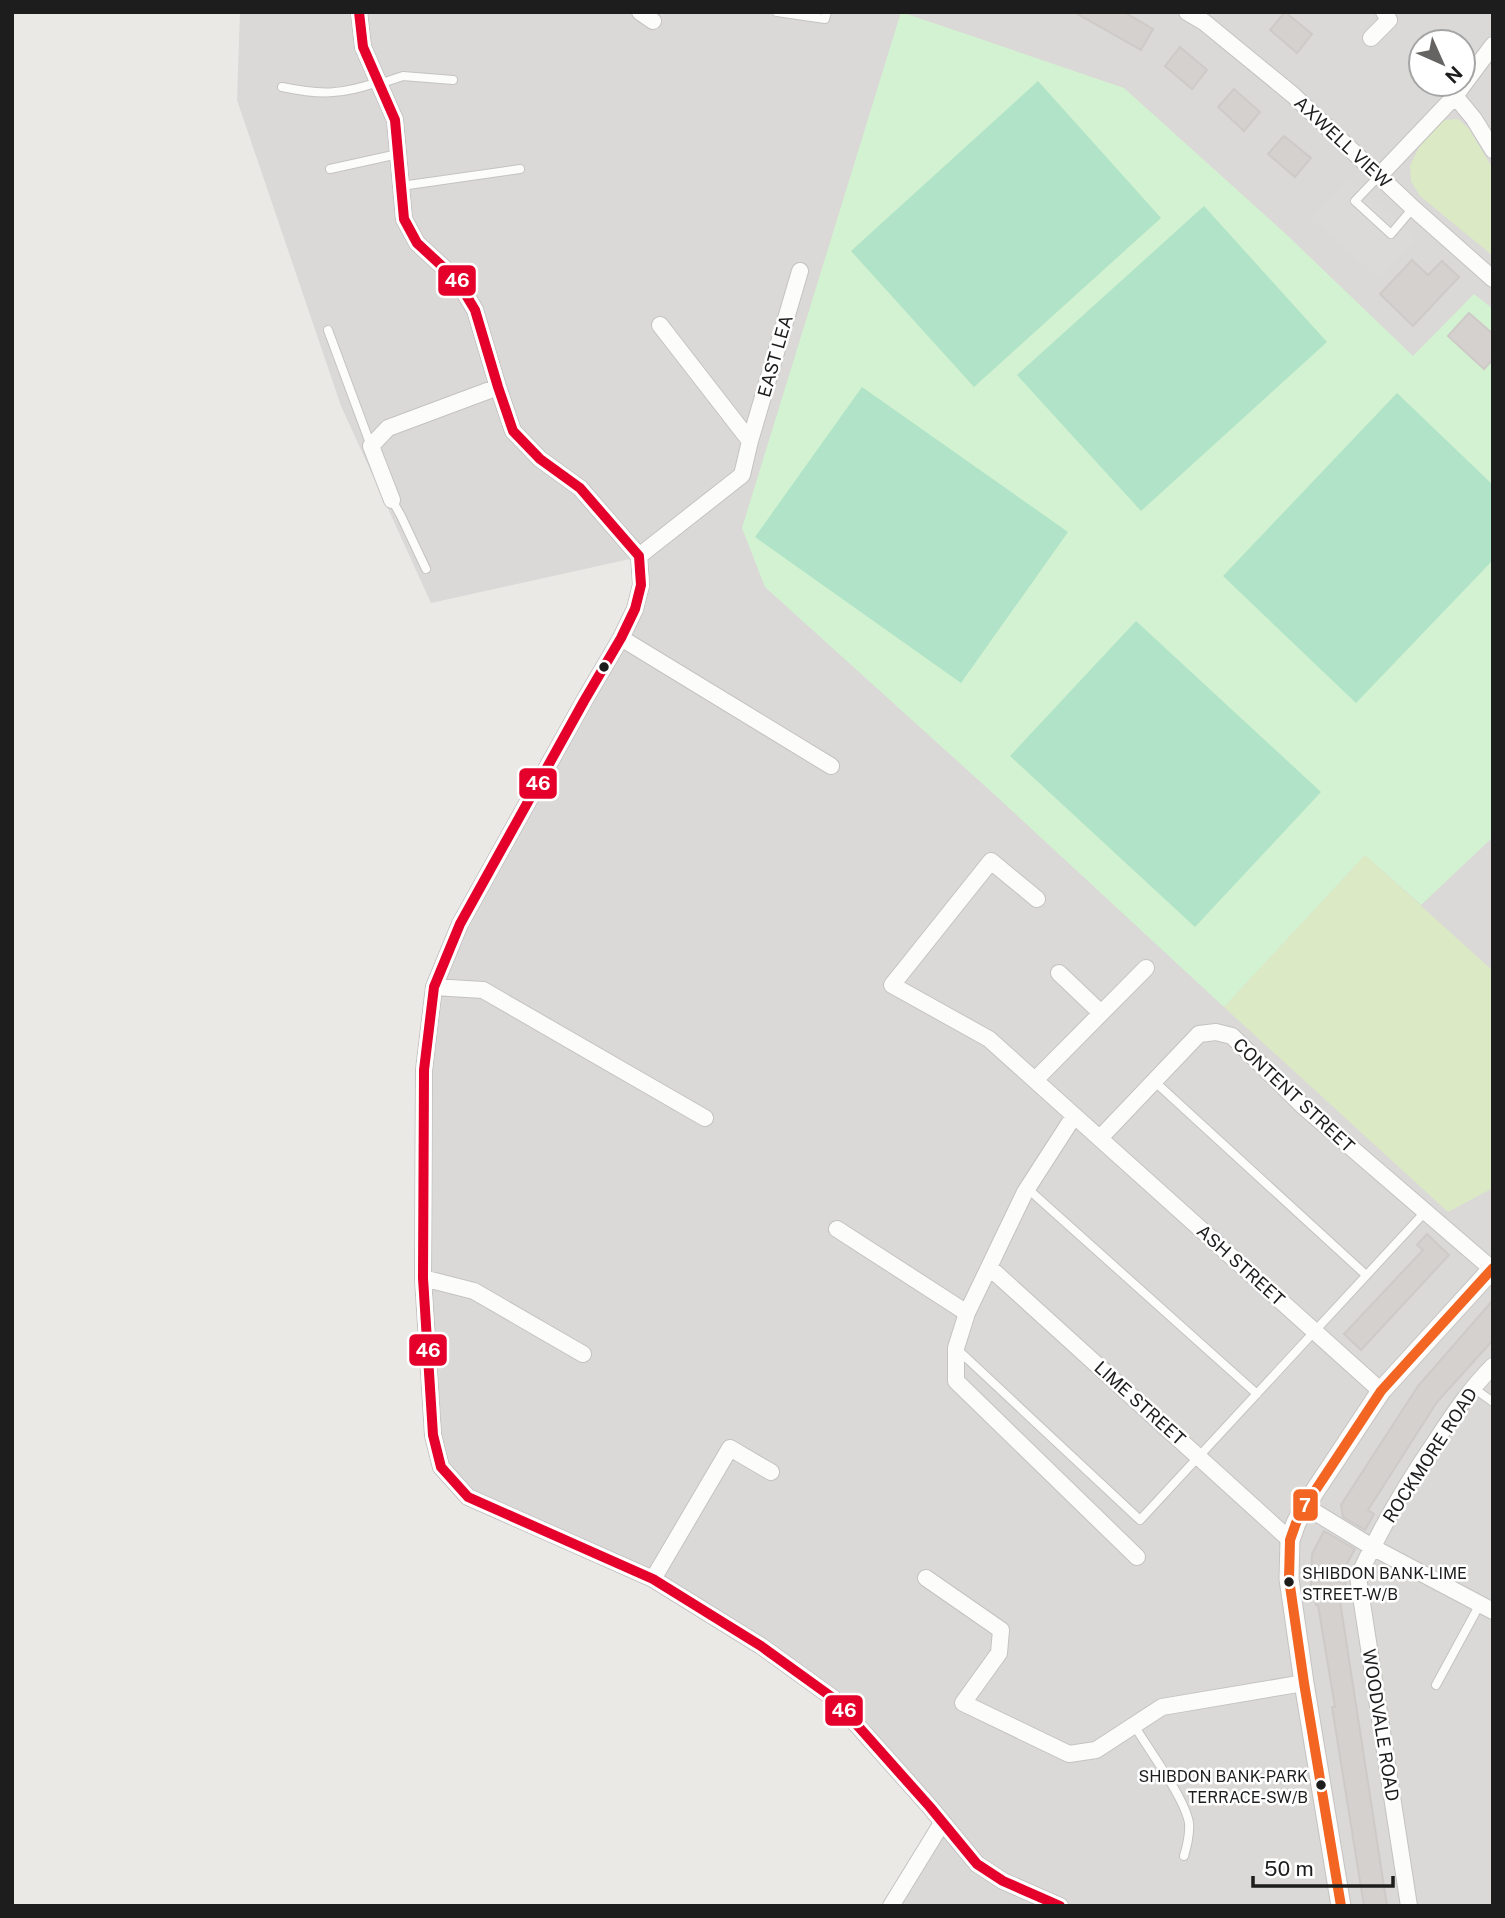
<svg xmlns="http://www.w3.org/2000/svg" width="1505" height="1918" font-family="'Public Sans',sans-serif">
  <style>
    .residential { fill: #dad9d7; fill-rule: evenodd }
    .grass { fill: #dbe9c4 }
    .park { fill: #d3f2d1 }
    .pitch { fill: #b0e3c8 }
    .parking { fill: #dbdad9 }
    .building { fill: #d4d1ce; stroke: #cecac7; stroke-width: 2 }
    .lines { fill: none; stroke-linecap: round; stroke-linejoin: round }
    .service-casing { stroke: #c4c3c2; stroke-width: 10 }
    .minor-casing { stroke: #c4c3c2; stroke-width: 18 }
    .tertiary-casing { stroke: #c4c3c2; stroke-width: 21 }
    .service { stroke: #fcfcfb; stroke-width: 8 }
    .minor { stroke: #fcfcfb; stroke-width: 16 }
    .tertiary { stroke: #fcfcfb; stroke-width: 19 }
    .bus-1-casing { stroke: #fff; stroke-width: 16 }
    .bus-2-casing { stroke: #fff; stroke-width: 16 }
    .bus-1 { stroke: #e4002b; stroke-width: 10 }
    .bus-2 { stroke: #f26522; stroke-width: 10 }
    .bus-dot { fill: #1d1d1d; stroke: #fff; stroke-width: 2.5 }
    .labels { text-anchor: middle; dominant-baseline: central; stroke-width: 5; stroke-linejoin: round; paint-order: stroke }
    .bus-label { font-size: 16px; fill: #1d1d1d; stroke: #fff; text-anchor: start }
    .street-label { font-size: 18px; fill: #1d1d1d; stroke: #fff }
    .line-badge { stroke: #fff; stroke-width: 2.5 }
    .badge-label { font-size: 19px; text-anchor: middle; font-weight: bold; fill: #fff }
  </style>
  <rect width="100%" height="100%" fill="#ebe9e6"/>
  <path class="residential" d="M240,12h1253v1894h-602l51,-83 -109,-125 -180,-119 -185,-82 -27,-30 -18,-189 11,-291 207,-402 -2,-28 -208,46 -90,-197 -104,-306zM1421,42h42v42h-42z"/>
  <path class="grass" d="M1458,119l11,10 24,40v87l-73,-60 -9,-15 -1,-15 9,-19 25,-27z
    M1365,855l128,116v217l-45,24 -224,-205z"/>
  <path class="park" d="M901,12l223,76 164,148 125,120 61,-62 19,15v528l-72,68 -56,-50 -141,152 -228,-211 -231,-209 -23,-59z"/>
  <path class="pitch" d="M1038,81l123,137 -187,169 -123,-136z
    M1204,206l123,136 -186,169 -124,-136z
    M862,387l206,145 -107,151 -206,-146z
    M1397,393l96,92v75l-137,143 -133,-127z
    M1136,621l185,171 -126,135 -185,-171z"/>
  <path class="parking" d="M1349,177l68,61 -40,40 -68,-61z"/>
  <path class="building" d="M1074,12h50l29,17 -12,21z
    M1285,12l27,22 -15,19 -27,-23z
    M1180,47l27,23 -15,19 -27,-23z
    M1234,89l26,23 -16,19 -26,-24z
    M1284,136l27,22 -16,19 -27,-23z
    M1412,260l16,15 14,-14 17,16 -46,49 -33,-32z
    M1469,313l24,21v25l-9,10 -36,-33z
    M1427,1234l22,21 -88,95 -17,-16 79,-84 -6,-5z
    M1493,1300v40l-56,62 -69,108 6,4 -9,16 -22,-13 -2,-12 77,-119z
    M1324,1531l31,18 -11,20 3,31 -7,1 47,305h-23l-32,-199h3l-17,-102h-2l-5,-19 1,-32z"/>
  <g class="lines">
    <g class="service-casing">
      <path id="service" d="M777,12l48,7 2,-7
        M379,84l24,-8 50,4
        M282,87c38,8 59,8 96,-5
        M330,169l68,-15
        M1379,176l-24,25 36,33 22,-26
        M401,186l119,-17
        M328,330l43,116
        M392,500l9,16 25,53
        M1154,1081l212,194
        M1028,1189l229,205
        M958,1350l182,170 285,-308
        M1472,1387l21,15
        M1436,1685l44,-81
        M1134,1725c14,24 51,73 55,98 1,11 -2,23 -5,33"/>
    </g>
    <g class="minor-casing">
      <path id="minor" d="M359,12l4,35 32,73 9,99 13,24 40,37 18,30 23,77 15,44 27,28 40,29 59,68 2,29 -6,24 -14,29 -37,63 -124,223 -26,63 -10,83 -1,208 10,157 8,32 27,30 185,82 108,67 72,52 97,109 47,57 26,17 57,25
        M640,12l13,9
        M1187,12l17,10 89,73 120,113 80,71
        M1371,38l18,-18 -5,-8
        M1455,96l19,23 19,31
        M1379,176l76,-80 38,-51
        M750,441l50,-170
        M392,500l-21,-54 17,-18 110,-41
        M639,556l103,-81 8,-34 -90,-116
        M621,638l210,128
        M1037,899l-46,-38 -99,124 97,54 392,352
        M1059,973l42,40
        M434,987l49,3 222,128
        M1035,1080l111,-112
        M1074,1116l-49,76 -58,121 -11,35v33l181,176
        M1100,1138l99,-104 17,-2 16,4 72,71 188,162
        M837,1229l130,84
        M989,1267l301,273
        M423,1278l51,13 109,63
        M1305,1506l67,41 121,64
        M926,1578l75,52 -2,23 -36,50 106,51 27,-4 66,-43 142,-24
        M653,1579l77,-131 41,24
        M891,1906l51,-83
        M1409,1906l-51,-329c22,-48 49,-94 79,-138 17,-26 34,-51 56,-73"/>
    </g>
    <g class="tertiary-casing">
      <path id="tertiary" d="M1341,1906l-37,-223 -15,-104 1,-39 6,-17 9,-17 76,-115 112,-123"/>
    </g>
    <use href="#service" class="service"/>
    <use href="#minor" class="minor"/>
    <use href="#tertiary" class="tertiary"/>
    <g class="bus-1-casing">
      <path id="bus-1" d="M359,12l4,35 32,73 9,99 13,24 40,37 18,30 23,77 15,44 27,28 40,29 59,68 2,29 -6,24 -14,29 -37,63 -124,223 -26,63 -10,83 -1,208 10,157 8,32 27,30 185,82 108,67 72,52 97,109 47,57 26,17 57,25"/>
    </g>
    <g class="bus-2-casing">
      <path id="bus-2" d="M1341,1906l-37,-223 -15,-104 1,-39 6,-17 9,-17 76,-115 112,-123"/>
    </g>
    <use href="#bus-1" class="bus-1"/>
    <use href="#bus-2" class="bus-2"/>
  </g>
  <g class="bus-dot">
    <circle cx="604" cy="667" r="6"/>
    <circle cx="1289" cy="1582" r="6"/>
    <circle cx="1321" cy="1785" r="6"/>
  </g>
  <g class="labels">
    <g class="bus-label">
      <text x="1302" y="1573">SHIBDON BANK-LIME<tspan x="1302" dy="21">STREET-W/B</tspan></text>
      <text x="1308" y="1776" text-anchor="end">SHIBDON BANK-PARK<tspan x="1308" dy="21">TERRACE-SW/B</tspan></text>
    </g>
    <g class="street-label">
      <text transform="translate(1343 142) rotate(43)">AXWELL VIEW</text>
      <text transform="translate(775 356) rotate(-74)">EAST LEA</text>
      <text transform="translate(1294 1095) rotate(43)">CONTENT STREET</text>
      <text transform="translate(1241 1265) rotate(42)">ASH STREET</text>
      <text transform="translate(1140 1403) rotate(42)">LIME STREET</text>
      <text transform="translate(1430 1455) rotate(-57)">ROCKMORE ROAD</text>
      <text transform="translate(1381 1725) rotate(81)">WOODVALE ROAD</text>
    </g>
  </g>
  <g class="line-badge">
    <rect x="437" y="264" width="40" height="33" rx="7" fill="#e4002b"/>
    <rect x="518" y="767" width="40" height="33" rx="7" fill="#e4002b"/>
    <rect x="408" y="1333" width="40" height="34" rx="7" fill="#e4002b"/>
    <rect x="1292" y="1488" width="27" height="34" rx="7" fill="#f26522"/>
    <rect x="824" y="1694" width="40" height="33" rx="7" fill="#e4002b"/>
  </g>
  <g class="badge-label">
    <text x="457" y="287">46</text>
    <text x="538" y="790">46</text>
    <text x="428" y="1357">46</text>
    <text x="1305" y="1512">7</text>
    <text x="844" y="1717">46</text>
  </g>
  <rect width="1505" height="1918" fill="none" stroke="#1d1d1d" stroke-width="28"/>
  <g transform="translate(1442 63) rotate(135)"><circle r="33" fill="#ffffff" stroke="#a5a5a5" stroke-width="2"/>
  <path d="M0-5L12 26L0 18L-12 26Z" fill="#656463"/>
  <text y="-10" font-size="19" font-weight="bold" text-anchor="middle" fill="#1d1d1d">N</text>
  </g>
  <path d="M1253 1876v10h140v-10" fill="none" stroke="#1d1d1d" stroke-width="3.5"/>
  <text x="1264" y="1876" font-size="21" fill="#1d1d1d" stroke="#ffffff" stroke-width="5" paint-order="stroke">50 m</text>
</svg>
